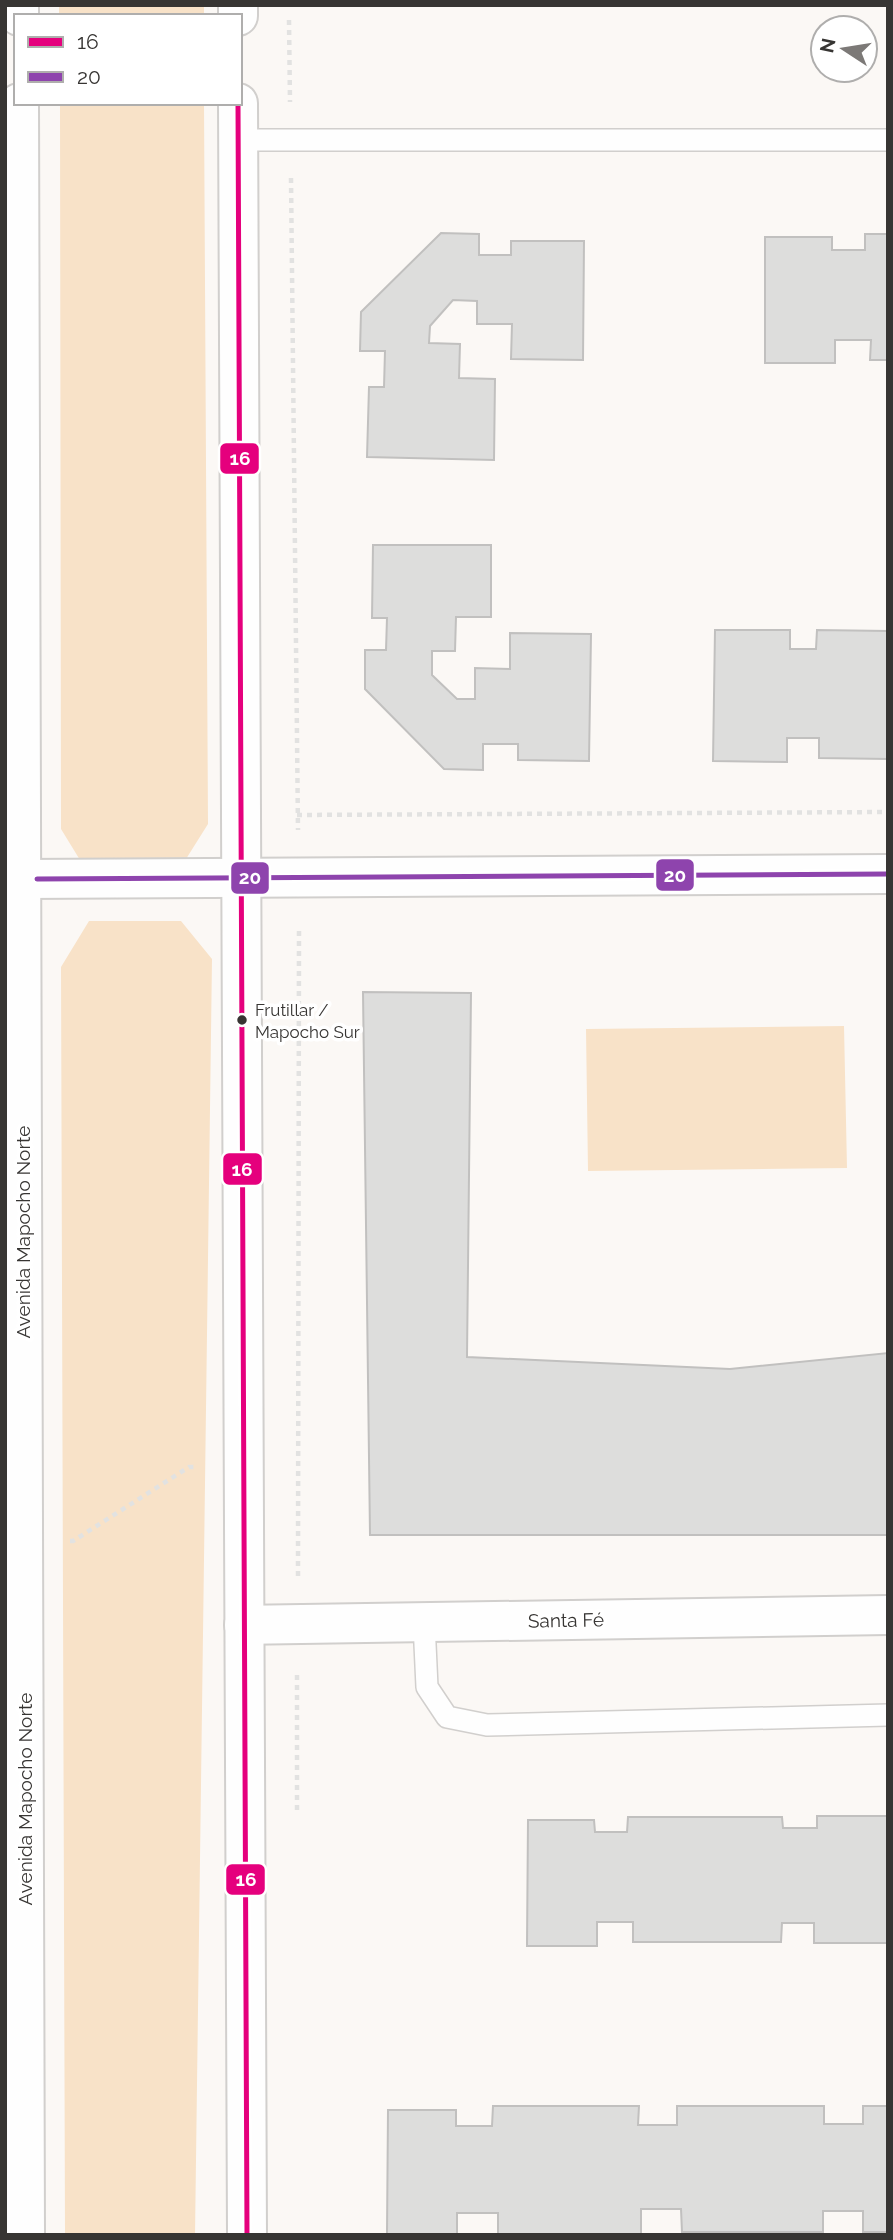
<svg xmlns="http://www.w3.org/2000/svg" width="893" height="2240" font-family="Raleway,sans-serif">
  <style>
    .green { fill: #f8e2c8 }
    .building { fill: #dddddc; stroke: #c1c0bf; stroke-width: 2 }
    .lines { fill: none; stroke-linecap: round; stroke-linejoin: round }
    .lane-casing { stroke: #d1cfcd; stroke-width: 24 }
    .street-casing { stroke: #d1cfcd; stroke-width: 42 }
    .secondary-casing { stroke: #d1cfcd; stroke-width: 42 }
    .path { stroke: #e2e2e1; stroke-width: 4.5; stroke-dasharray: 5 5; stroke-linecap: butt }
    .lane { stroke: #fefefe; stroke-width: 21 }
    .street { stroke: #fefefe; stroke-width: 38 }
    .secondary { stroke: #fefefe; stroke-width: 38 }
    .bus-1-casing { stroke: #fff; stroke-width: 10 }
    .bus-2-casing { stroke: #fff; stroke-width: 10 }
    .bus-1 { stroke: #e5007d; stroke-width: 5 }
    .bus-2 { stroke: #8e44ad; stroke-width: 5 }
    .bus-dot { fill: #373533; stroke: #fff; stroke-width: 2.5 }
    .labels { text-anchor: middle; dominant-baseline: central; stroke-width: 7; stroke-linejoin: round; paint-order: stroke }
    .bus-label { font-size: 17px; fill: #373533; stroke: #fff; text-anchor: start }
    .street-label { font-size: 19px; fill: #373533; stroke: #fff }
    .line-badge { stroke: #fff; stroke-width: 2.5 }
    .badge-label { font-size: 19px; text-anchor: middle; font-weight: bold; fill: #fff }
  </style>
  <rect width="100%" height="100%" fill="#fbf8f5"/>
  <path class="green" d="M59,5h145v11h-145z
    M60,103h144l4,721 -22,35 -106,1 -19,-31z
    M89,921h92l31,38 -17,1276h-130l-4,-1268z
    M844,1026l3,142 -259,3 -2,-142z"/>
  <path class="building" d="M441,233l38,1v21h32v-14h73l-1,119 -72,-1 1,-35h-35v-23l-24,-1 -23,26 -1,17 31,1 -1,34 36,1 -1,81 -127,-3 2,-70h15l1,-36h-25l1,-39z
    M865,234h23v126h-18l1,-20h-36v23h-70v-126h67v13h33z
    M373,545h118v72h-35l-1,34h-23v24l25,24h18v-31l35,1v-36l81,1 -2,127 -71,-1v-16h-35v26l-39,-1 -79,-80v-39h21l1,-32h-15z
    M715,630h75v19h26l1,-19 71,1v128l-69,-1v-20h-32v24l-74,-1z
    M363,992l108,1 -4,364 263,12 158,-16v182h-518z
    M817,1816h71v127h-74v-20h-32l-1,19h-148v-20h-36v24h-70l1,-126h66l1,12h32l1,-15h154l1,11h34z
    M493,2106h146l-1,19h39v-19h147v18h39v-18h25v126h-25v-21h-40v21h-141l-1,-23h-40v26h-143v-22h-41v21h-70l1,-124h68v16h36z"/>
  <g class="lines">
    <g class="lane-casing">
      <path id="lane" d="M238,140h650
        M424,1623l3,64 20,30 40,8 401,-10"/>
    </g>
    <g class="street-casing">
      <path id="street" d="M22,879l866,-5
        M244,1625l644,-10"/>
    </g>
    <g class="secondary-casing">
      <path id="secondary" d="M19,5v11
        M238,5v11
        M19,103l6,2132
        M238,103l9,2132"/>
    </g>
    <path class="path" d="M289,20l1,82
      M291,178l7,652
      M297,815l591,-3
      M70,1541h3l116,-74h8
      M298,1576l1,-649
      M297,1810v-138"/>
    <use href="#lane" class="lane"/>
    <use href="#street" class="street"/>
    <use href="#secondary" class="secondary"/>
    <g class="bus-1-casing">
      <path id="bus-1" d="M238,103l9,2132"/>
    </g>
    <g class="bus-2-casing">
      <path id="bus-2" d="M37,879l851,-5"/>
    </g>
    <use href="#bus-1" class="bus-1"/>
    <use href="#bus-2" class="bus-2"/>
  </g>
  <circle class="bus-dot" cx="242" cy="1020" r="6"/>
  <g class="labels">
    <g class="bus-label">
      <text x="255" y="1010">Frutillar /<tspan x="255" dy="22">Mapocho Sur</tspan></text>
    </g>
    <g class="street-label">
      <text transform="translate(23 1232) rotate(-90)">Avenida Mapocho Norte</text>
      <text transform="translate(566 1620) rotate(-1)">Santa Fé</text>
      <text transform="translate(25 1799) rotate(-90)">Avenida Mapocho Norte</text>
    </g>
  </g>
  <g class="line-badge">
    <rect x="219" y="442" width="41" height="33" rx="7" fill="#e5007d"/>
    <rect x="655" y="858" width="40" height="34" rx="7" fill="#8e44ad"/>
    <rect x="230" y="861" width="40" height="34" rx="7" fill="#8e44ad"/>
    <rect x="222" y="1152" width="41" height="34" rx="7" fill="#e5007d"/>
    <rect x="225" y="1863" width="41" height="33" rx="7" fill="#e5007d"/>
  </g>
  <g class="badge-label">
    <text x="240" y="465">16</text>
    <text x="675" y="882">20</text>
    <text x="250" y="884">20</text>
    <text x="242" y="1176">16</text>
    <text x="246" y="1886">16</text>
  </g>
  <rect width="893" height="2240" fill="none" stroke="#373533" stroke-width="14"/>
  <rect x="14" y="14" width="228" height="91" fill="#ffffff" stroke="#afaead" stroke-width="2"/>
  <rect x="28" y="37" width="35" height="10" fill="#e5007d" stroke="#afaead" stroke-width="2"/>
  <text x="77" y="49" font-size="21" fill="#373533">16</text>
  <rect x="28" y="72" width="35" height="10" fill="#8e44ad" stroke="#afaead" stroke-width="2"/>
  <text x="77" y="84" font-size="21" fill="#373533">20</text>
  <g transform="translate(844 49) rotate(282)"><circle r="33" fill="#ffffff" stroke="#afaead" stroke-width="2"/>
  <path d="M0-5L12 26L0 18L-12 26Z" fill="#7c7977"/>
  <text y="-10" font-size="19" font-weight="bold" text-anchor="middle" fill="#373533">N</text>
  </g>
</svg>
